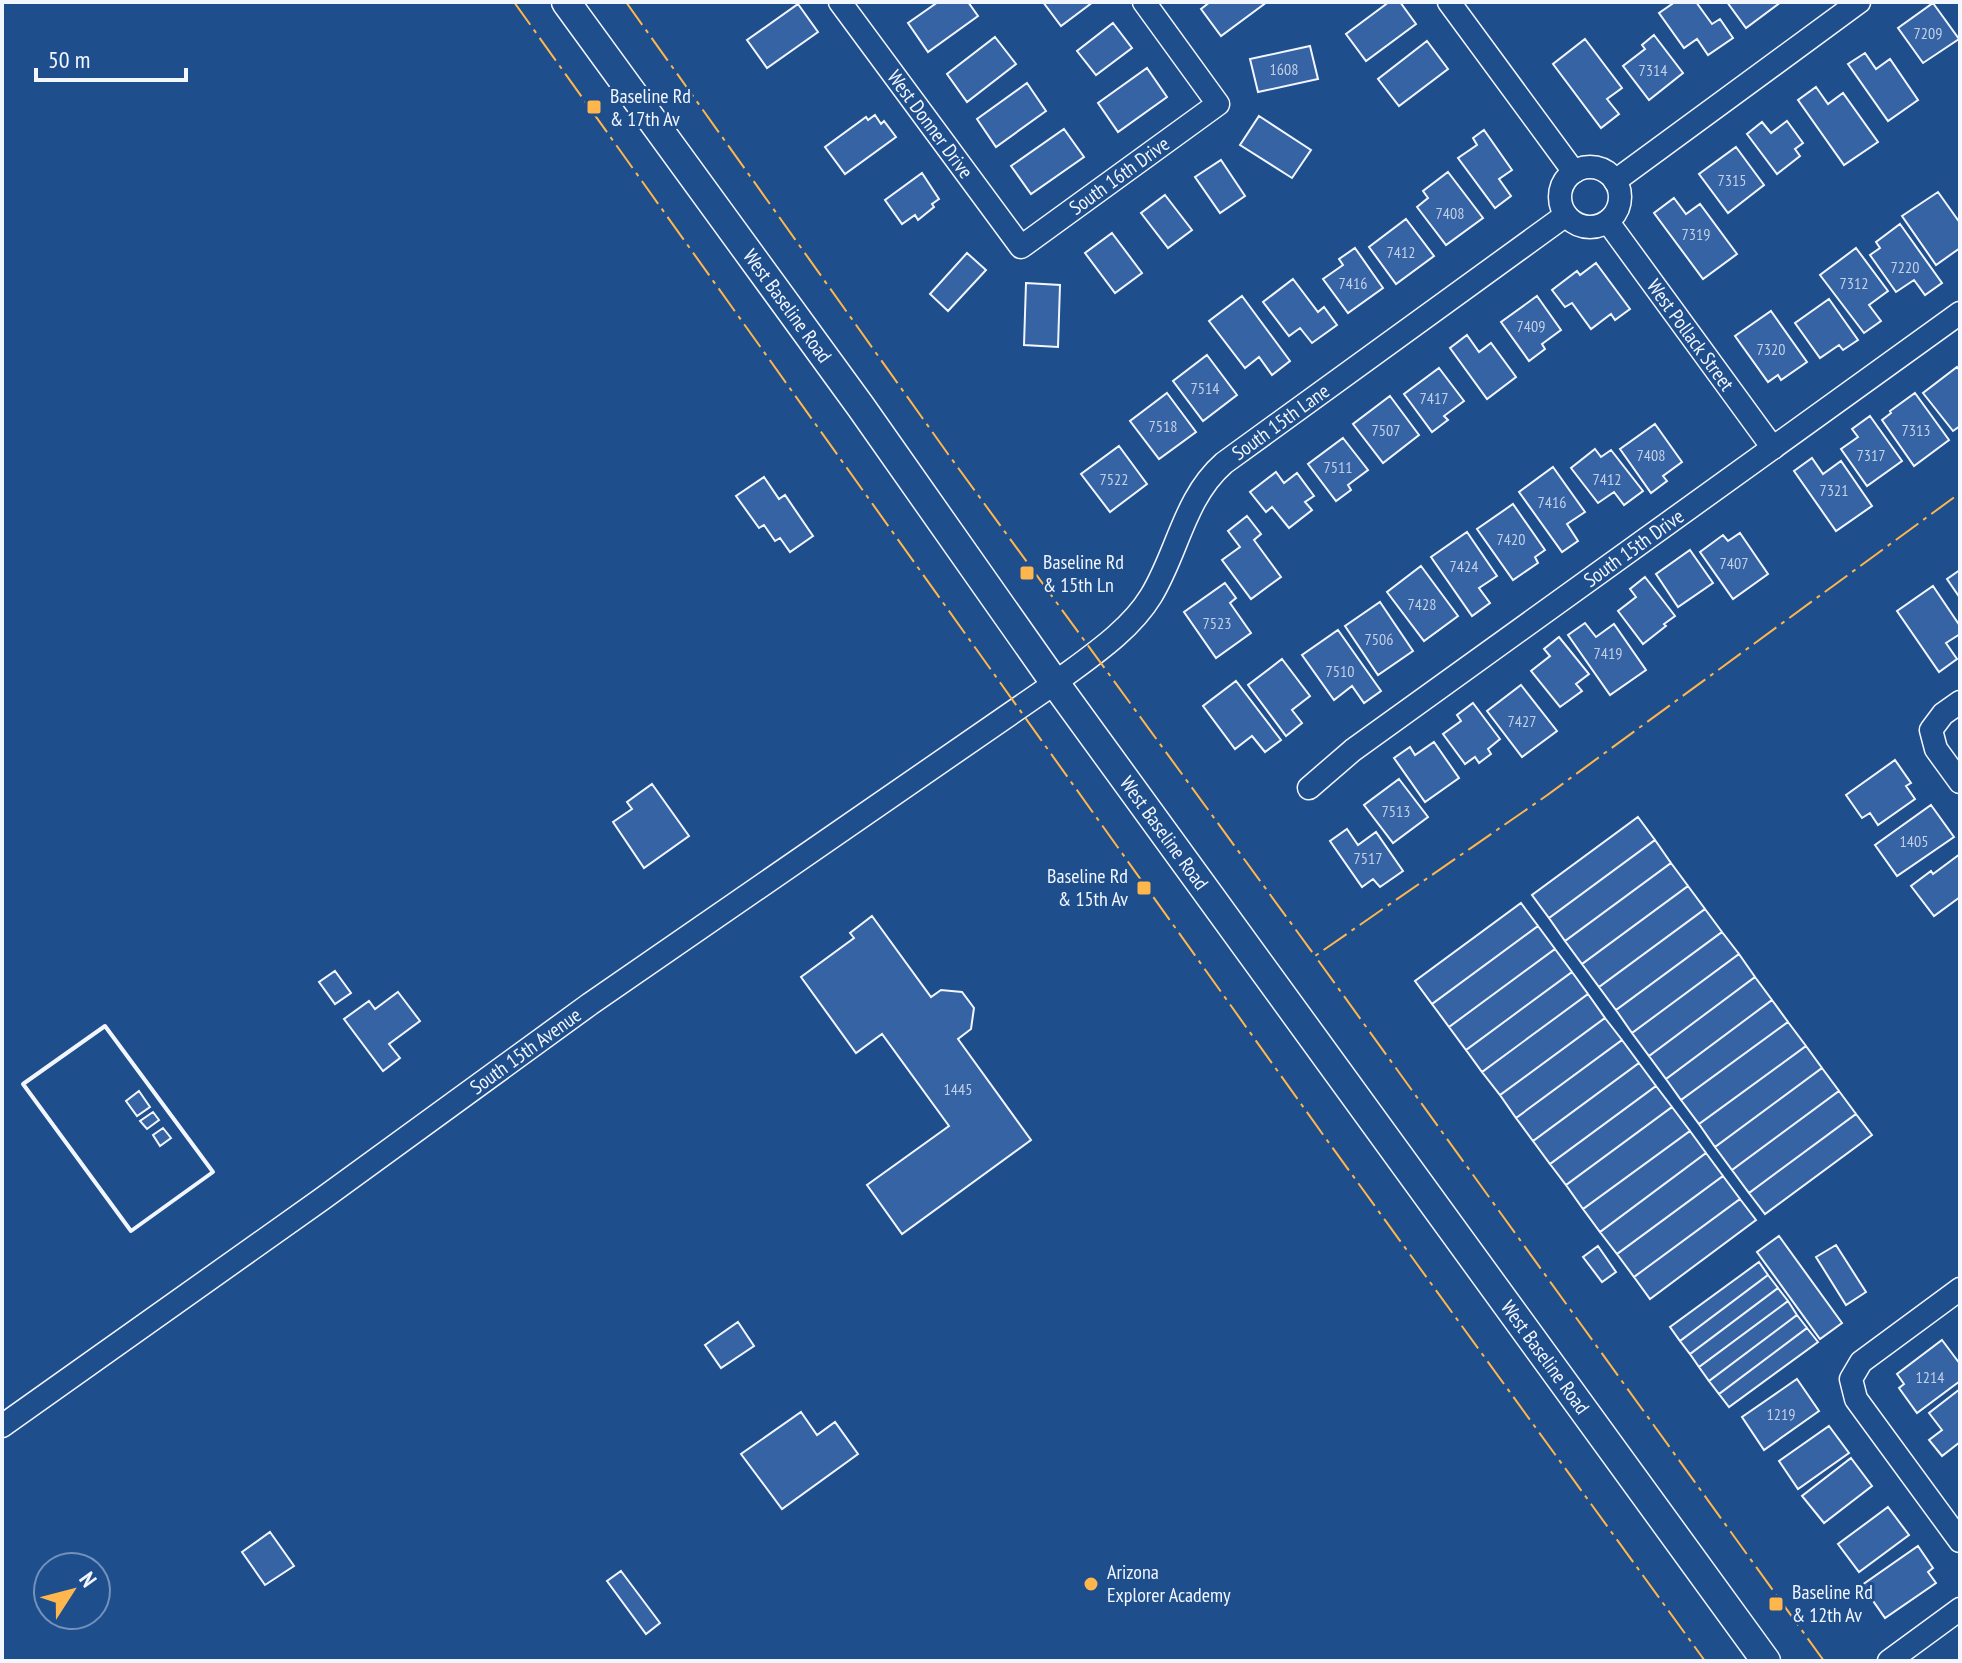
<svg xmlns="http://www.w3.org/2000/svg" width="1962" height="1663" font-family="'PT Sans Narrow',sans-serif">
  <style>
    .building { fill: #3563a3; stroke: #f2f6ff; stroke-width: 2 }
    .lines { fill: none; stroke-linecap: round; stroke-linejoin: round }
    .minor-casing { stroke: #f2f6ff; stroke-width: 25 }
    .major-casing { stroke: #f2f6ff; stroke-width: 31 }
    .minor { stroke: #1f4e8c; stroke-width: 22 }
    .major { stroke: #1f4e8c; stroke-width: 28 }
    .wall { stroke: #f2f6ff; stroke-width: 4 }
    .power { stroke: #ffb74d; stroke-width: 2; stroke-dasharray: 28 6 4 6; stroke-linecap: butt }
    .poi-dot { fill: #ffb74d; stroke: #1f4e8c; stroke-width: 3 }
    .labels { text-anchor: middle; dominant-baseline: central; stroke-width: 6; stroke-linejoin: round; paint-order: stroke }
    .number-label { font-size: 16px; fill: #c3d1e8 }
    .poi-label { font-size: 20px; fill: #f2f6ff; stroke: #1f4e8c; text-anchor: start }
    .street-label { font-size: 20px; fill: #f2f6ff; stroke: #1f4e8c }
  </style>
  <rect width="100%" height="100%" fill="#1f4e8c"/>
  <path class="building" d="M938,2h30l10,14 -50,36 -20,-29z
    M1043,2h50l-32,24z
    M1210,2h57l-46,34 -20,-27z
    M1389,2h11l16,22 -50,37 -20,-27z
    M1675,2h21l16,22 8,-5 13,19 -25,17 -11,-16 -13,9 -25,-35z
    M1727,2h54l-35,26z
    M1933,3l26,36 -36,24 -25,-35z
    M798,4l20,28 -51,36 -20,-28z
    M1113,23l19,25 -36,27 -19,-24z
    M1654,35l29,38 -34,27 -26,-34 22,-17 -3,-4z
    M995,37l21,27 -49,38 -20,-28z
    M1585,39l37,49 -15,11 12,15 -18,14 -48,-64z
    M1427,41l21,28 -49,37 -21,-27z
    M1310,46l8,33 -60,13 -8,-33z
    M1865,53l11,16 14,-10 28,41 -30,21 -40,-57z
    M1147,68l20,29 -49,35 -20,-29z
    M1027,83l19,28 -50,36 -19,-28z
    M1816,87l12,17 15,-11 35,49 -34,23 -46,-65z
    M875,115l6,9 3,-3 12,16 -51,37 -20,-27 41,-30 2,3z
    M1259,116l52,34 -19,28 -52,-33z
    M1787,121l16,22 -8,6 5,7 -23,18 -30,-40 15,-12 9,11z
    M1064,129l20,28 -53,37 -20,-28z
    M1484,130l28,40 -13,9 12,17 -16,12 -37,-50 19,-13 -4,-7z
    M1736,147l28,38 -36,28 -29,-39z
    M1221,160l24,36 -25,17 -25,-36z
    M1448,172l35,46 -37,27 -29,-38 11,-9 -5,-7z
    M922,173l17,26 -7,5 2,3 -16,13 -3,-5 -13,9 -17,-24z
    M1938,192l22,31v25l-24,17 -34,-49z
    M1165,195l27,35 -24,18 -27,-35z
    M1674,198l12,16 14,-10 37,50 -34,25 -49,-66z
    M1406,219l28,37 -38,28 -27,-37z
    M1900,224l42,59 -17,12 -11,-15 -18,12 -26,-37 10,-7 -4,-6z
    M1112,233l30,40 -27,20 -30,-40z
    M1355,248l28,40 -35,25 -25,-34 20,-14 -4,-6z
    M1856,248l32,43 -19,14 12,16 -17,12 -44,-58z
    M967,253l19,17 -38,41 -18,-17z
    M1596,263l34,46 -15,11 -4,-6 -20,15 -19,-26 -7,4 -13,-17 25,-19 3,4z
    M1293,279l25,33 6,-5 13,18 -25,18 -12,-15 -11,8 -26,-34z
    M1026,283l34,2 -2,62 -34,-2z
    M1242,296l48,65 -18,14 -13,-18 -14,11 -36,-47z
    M1537,296l24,34 -19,14 3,5 -16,12 -28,-39z
    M1829,299l29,41 -15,10 -4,-5 -19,13 -25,-35z
    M1771,311l36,51 -26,18 -3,-5 -10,7 -33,-46z
    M1467,335l12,17 12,-9 25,34 -29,22 -37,-51z
    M1207,355l30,40 -34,26 -30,-40z
    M1957,367l3,4v55l-7,5 -30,-38z
    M1439,368l25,33 -20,15 4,4 -16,12 -28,-38z
    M1167,393l29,39 -37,27 -29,-38z
    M1915,393l34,47 -35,26 -32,-46 9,-7 -1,-2z
    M1390,396l29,39 -36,28 -30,-39z
    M1870,416l32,45 -35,25 -26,-37 17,-12 -6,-8z
    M1655,424l27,38 -19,14 4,5 -16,12 -31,-44z
    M1343,438l25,32 -20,15 3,5 -15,11 -28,-37z
    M1119,446l28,38 -37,28 -29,-38z
    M1595,449l6,8 10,-7 32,41 -19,14 -10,-13 -16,11 -27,-35z
    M1812,458l11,16 18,-13 31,45 -36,25 -42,-60z
    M1553,467l32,45 -18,12 11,17 -16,11 -43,-60z
    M1276,472l8,11 13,-10 17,23 -9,6 7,8 -23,18 -17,-21 -6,5 -16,-20z
    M764,477l15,22 6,-4 28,41 -23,16 -10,-14 -5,3 -11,-16 -5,3 -23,-32z
    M1513,504l32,46 -10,7 3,6 -25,17 -36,-51z
    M1247,516l14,18 -7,6 27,37 -30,22 -29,-39 18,-13 -12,-16z
    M1467,532l30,44 -18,12 11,15 -18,13 -41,-59z
    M1740,533l28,41 -35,25 -33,-47 23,-17 5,6z
    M1690,550l23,33 -35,24 -22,-33z
    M1421,566l37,50 -34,25 -37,-49z
    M1960,570v28l-13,-19z
    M1645,577l30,39 -11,8 2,2 -23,18 -25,-33 18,-14 -6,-8z
    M1225,583l11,15 -6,5 21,30 -35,25 -32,-46z
    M1933,586l27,40v8l-14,9 11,16 -18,13 -42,-61z
    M1380,602l33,49 -35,24 -33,-49z
    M1585,623l11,14 18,-13 32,46 -36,25 -42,-60z
    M1338,630l43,61 -17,12 -12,-17 -18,14 -32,-45z
    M1559,637l30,37 -13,10 6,7 -22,16 -29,-36 19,-15 -6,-7z
    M1282,659l28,37 -18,14 10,13 -16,13 -38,-51z
    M1236,681l45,59 -16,12 -13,-16 -17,13 -32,-43z
    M1521,685l36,46 -35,26 -35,-46z
    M1473,703l27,36 -12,10 3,5 -12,9 -4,-6 -10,7 -22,-30 18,-13 -4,-6z
    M1434,742l25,36 -34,24 -31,-44 16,-11 5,8z
    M1895,760l16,23 -5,3 9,13 -37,26 -8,-12 -8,5 -16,-23z
    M1399,779l29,38 -35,26 -29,-38z
    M652,784l37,52 -45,32 -31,-46 19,-13 -5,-7z
    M1931,805l23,32 -57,39 -22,-31z
    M1638,817l17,23 -106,78 -17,-23z
    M1347,829l11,16 18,-13 27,39 -23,16 -7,-8 -11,8 -32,-46z
    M1655,840l16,23 -106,78 -16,-23z
    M1960,854v43l-26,19 -23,-30 20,-15 2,3z
    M1671,863l17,23 -106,78 -17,-23z
    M1688,886l17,23 -106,78 -17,-23z
    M1521,903l17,23 -106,78 -17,-23z
    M1705,909l17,23 -106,78 -17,-23z
    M872,916l59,81 10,-7 21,2 12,16 -3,21 -13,10 73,101 -129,94 -35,-49 82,-59 -67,-92 -26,19 -55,-76 53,-39 -4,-5z
    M1538,926l17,23 -106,78 -17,-23z
    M1722,932l17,22 -107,79 -16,-23z
    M1555,949l17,23 -106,78 -17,-23z
    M1739,954l16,23 -106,79 -17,-23z
    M335,971l16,22 -16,11 -16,-22z
    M1572,972l16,22 -106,78 -16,-22z
    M1755,977l17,23 -106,79 -17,-23z
    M398,992l22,29 -31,23 11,14 -17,13 -39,-52 25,-18 6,8z
    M1588,994l17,24 -105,77 -18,-23z
    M1772,1000l16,22 -107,78 -15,-21z
    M1605,1018l17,22 -106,78 -16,-23z
    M1788,1022l18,24 -107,78 -18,-24z
    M1622,1040l17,23 -106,78 -17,-23z
    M1806,1046l16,22 -107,79 -16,-23z
    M1639,1063l17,23 -106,78 -17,-23z
    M1822,1068l17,23 -107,79 -17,-23z
    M1656,1086l16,21 -106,78 -16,-21z
    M139,1091l11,16 -13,9 -11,-15z
    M1839,1091l17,23 -107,79 -17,-23z
    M1672,1107l18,24 -107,78 -17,-24z
    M153,1112l6,8 -12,9 -7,-8z
    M1856,1114l16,21 -107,79 -16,-21z
    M163,1128l8,10 -11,8 -7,-11z
    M1690,1131l16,22 -106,79 -17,-23z
    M1706,1153l17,23 -106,78 -17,-22z
    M1723,1176l17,23 -106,78 -17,-23z
    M1740,1199l16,21 -106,79 -16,-22z
    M1779,1236l63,87 -22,16 -63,-87z
    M1836,1245l30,47 -20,13 -30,-48z
    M1598,1246l18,26 -14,10 -19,-25z
    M1759,1262l9,13 -88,66 -10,-14z
    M1768,1275l10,13 -88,66 -10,-13z
    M1778,1288l10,13 -89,66 -9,-13z
    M1788,1301l9,14 -88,66 -10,-14z
    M1797,1315l10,13 -88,66 -10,-13z
    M738,1322l16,24 -33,22 -16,-23z
    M1807,1328l11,14 -89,65 -10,-13z
    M1942,1340l18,24v17l-43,32 -18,-25 5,-4 -7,-10z
    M1797,1379l22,32 -55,39 -22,-33z
    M1960,1389v53l-18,14 -13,-16 13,-10 -13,-17z
    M801,1412l16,23 18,-13 23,32 -76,55 -41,-55z
    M1829,1426l20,27 -51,36 -19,-28z
    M1851,1458l21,28 -48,37 -22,-27z
    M1888,1507l21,28 -50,37 -21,-28z
    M270,1532l24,34 -29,19 -23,-33z
    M1918,1546l15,22 -5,4 8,11 -51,35 -23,-33z
    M621,1571l39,52 -14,11 -39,-53z"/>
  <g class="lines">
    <g class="minor-casing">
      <g id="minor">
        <path id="s1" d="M840,2l181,245 197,-143 -74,-102"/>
        <path d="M1449,2l125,170"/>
        <circle cx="1590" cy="197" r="30"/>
        <path d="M1615,181l244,-179"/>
        <path id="s2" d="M1608,222l165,226"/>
        <path d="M1960,702l-17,12 -12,16 5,19 24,33"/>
        <path id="s3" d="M1309,788l44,-38 607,-437"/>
        <path d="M1960,1289l-99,73 -10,17 5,20 104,142"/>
        <path id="s4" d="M2,1426l320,-227 268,-195 465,-321c33,-25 74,-51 96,-87 27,-44 33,-98 73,-133l342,-248"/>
        <path d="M1889,1661l71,-52"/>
      </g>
    </g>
    <g class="major-casing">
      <g id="major">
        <path id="s5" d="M566,2l295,405 194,276 711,978"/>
      </g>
    </g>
    <use href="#minor" class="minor"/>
    <use href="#major" class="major"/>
    <path class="wall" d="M105,1026l108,146 -82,59 -108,-147z"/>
    <path class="power" d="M514,2l810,1134 381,525
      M626,2l322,452 367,502
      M1824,1661l-509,-705 231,-160 414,-303"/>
  </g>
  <g class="poi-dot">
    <rect x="586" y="99" width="16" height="16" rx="4"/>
    <rect x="1019" y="565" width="16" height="16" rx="4"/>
    <rect x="1136" y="880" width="16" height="16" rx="4"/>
    <circle cx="1091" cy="1584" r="8"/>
    <rect x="1768" y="1596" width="16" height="16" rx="4"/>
  </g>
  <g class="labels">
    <g class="number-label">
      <text x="1928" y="33">7209</text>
      <text x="1284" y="69">1608</text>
      <text x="1653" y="70">7314</text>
      <text x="1732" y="180">7315</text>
      <text x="1450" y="213">7408</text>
      <text x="1696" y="234">7319</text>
      <text x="1401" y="252">7412</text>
      <text x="1905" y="267">7220</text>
      <text x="1353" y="283">7416</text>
      <text x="1854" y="283">7312</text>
      <text x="1531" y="326">7409</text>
      <text x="1771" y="349">7320</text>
      <text x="1205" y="388">7514</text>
      <text x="1434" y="398">7417</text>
      <text x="1163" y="426">7518</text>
      <text x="1386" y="430">7507</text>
      <text x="1916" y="430">7313</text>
      <text x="1651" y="455">7408</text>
      <text x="1871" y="455">7317</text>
      <text x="1338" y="467">7511</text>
      <text x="1114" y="479">7522</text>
      <text x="1607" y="479">7412</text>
      <text x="1834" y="490">7321</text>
      <text x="1552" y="502">7416</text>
      <text x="1511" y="539">7420</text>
      <text x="1734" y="563">7407</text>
      <text x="1464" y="566">7424</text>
      <text x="1422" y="604">7428</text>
      <text x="1217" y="623">7523</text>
      <text x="1379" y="639">7506</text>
      <text x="1608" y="653">7419</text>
      <text x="1340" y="671">7510</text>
      <text x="1522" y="721">7427</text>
      <text x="1396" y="811">7513</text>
      <text x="1914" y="841">1405</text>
      <text x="1368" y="858">7517</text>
      <text x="958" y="1089">1445</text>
      <text x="1930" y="1377">1214</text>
      <text x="1781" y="1414">1219</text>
    </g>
    <g class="poi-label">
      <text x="610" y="96">Baseline Rd<tspan x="610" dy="23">&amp; 17th Av</tspan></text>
      <text x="1043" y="562">Baseline Rd<tspan x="1043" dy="23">&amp; 15th Ln</tspan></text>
      <text x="1128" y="876" text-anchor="end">Baseline Rd<tspan x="1128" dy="23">&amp; 15th Av</tspan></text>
      <text x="1107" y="1572">Arizona<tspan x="1107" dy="23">Explorer Academy</tspan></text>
      <text x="1792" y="1592">Baseline Rd<tspan x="1792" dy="23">&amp; 12th Av</tspan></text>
    </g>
    <g class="street-label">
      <text stroke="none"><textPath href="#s1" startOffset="152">West Donner Drive</textPath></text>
      <text stroke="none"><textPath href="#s1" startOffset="426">South 16th Drive</textPath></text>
      <text stroke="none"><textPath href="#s5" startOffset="376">West Baseline Road</textPath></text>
      <text stroke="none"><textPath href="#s2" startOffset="140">West Pollack Street</textPath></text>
      <text stroke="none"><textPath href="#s4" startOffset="1642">South 15th Lane</textPath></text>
      <text stroke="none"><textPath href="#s3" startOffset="404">South 15th Drive</textPath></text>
      <text stroke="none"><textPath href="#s5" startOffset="1024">West Baseline Road</textPath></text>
      <text stroke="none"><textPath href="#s4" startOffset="644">South 15th Avenue</textPath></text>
      <text stroke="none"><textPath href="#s5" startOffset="1672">West Baseline Road</textPath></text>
    </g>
  </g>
  <rect width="1962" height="1663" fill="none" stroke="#f2f6ff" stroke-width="8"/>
  <g transform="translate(72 1591) rotate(54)"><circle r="38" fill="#1f4e8c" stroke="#7391ba" stroke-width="2"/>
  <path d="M0-6L14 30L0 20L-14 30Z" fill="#ffb74d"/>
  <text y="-12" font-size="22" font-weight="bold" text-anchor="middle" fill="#f2f6ff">N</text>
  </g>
  <path d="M36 68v12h150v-12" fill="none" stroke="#f2f6ff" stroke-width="4"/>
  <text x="48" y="68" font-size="24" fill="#f2f6ff" stroke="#1f4e8c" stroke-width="6" paint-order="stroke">50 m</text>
</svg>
